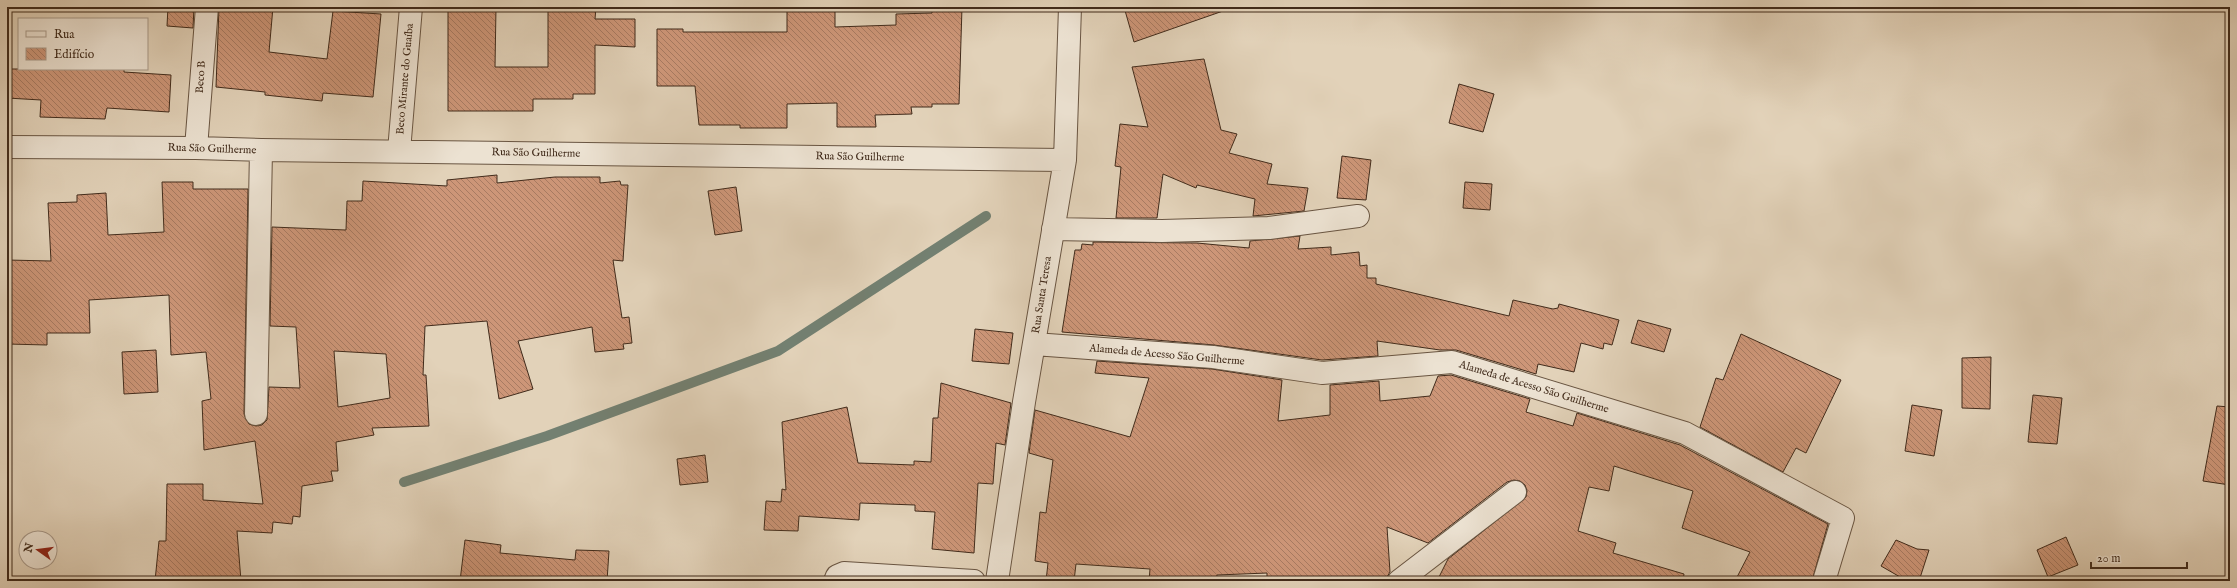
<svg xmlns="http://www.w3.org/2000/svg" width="2237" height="588" font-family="'IM FELL English',serif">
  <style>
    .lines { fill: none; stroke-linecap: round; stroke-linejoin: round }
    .stream { stroke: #738071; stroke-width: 10 }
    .building { fill: url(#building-back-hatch); stroke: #412b1b; fill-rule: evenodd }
    .minor-casing { stroke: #695542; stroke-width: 24 }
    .minor { stroke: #ece2d2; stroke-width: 22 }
    .labels { text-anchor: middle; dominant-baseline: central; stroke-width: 3.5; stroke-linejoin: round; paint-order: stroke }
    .street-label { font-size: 11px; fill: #412b1b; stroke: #ece2d2 }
  </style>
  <defs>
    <pattern id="building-back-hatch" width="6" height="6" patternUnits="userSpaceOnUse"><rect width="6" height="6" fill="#cd9678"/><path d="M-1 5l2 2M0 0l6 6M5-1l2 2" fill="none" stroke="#a87b62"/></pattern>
  </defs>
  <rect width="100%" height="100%" fill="#e2d2b9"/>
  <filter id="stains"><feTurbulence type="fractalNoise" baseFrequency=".005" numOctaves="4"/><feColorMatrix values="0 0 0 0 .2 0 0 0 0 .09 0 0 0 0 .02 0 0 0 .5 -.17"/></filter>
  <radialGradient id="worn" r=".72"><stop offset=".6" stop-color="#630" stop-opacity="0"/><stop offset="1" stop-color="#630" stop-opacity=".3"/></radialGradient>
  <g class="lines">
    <path class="stream" d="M404,482l143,-46 231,-85 208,-135"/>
  </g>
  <path class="building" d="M168,7h26l-1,21 -26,-2z
    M219,7h54l-4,45 58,7 6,-48 48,3 -8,83 -50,-4 -1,8 -57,-6v-3l-49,-5z
    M448,7h48l-1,60h53v-60h48l-1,12h40v28l-40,-2v49h-22v5h-40v12h-85z
    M787,7h48v20l61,-2v-11l36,-1v-6h30l-3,97h-27v3h-21l1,7 -37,1 1,12h-39v-24l-50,1v24h-47v-3h-41l-4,-39h-38v-57h26v3h104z
    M1124,7h98l1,4 -89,31z
    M1204,59l17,71 16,4 -8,19 43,11 -5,20 41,4 -4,23 -51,5 2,-17 -58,-14 -1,3 -33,-14 -6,44h-41l5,-51 -6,-1 5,-42 28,3 -16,-60z
    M7,69h117v3l47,3 -2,37 -62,-4 -2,11 -65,-2 1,-17 -34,-2z
    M1459,84l35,10 -11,38 -34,-9z
    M1342,156l29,4 -5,40 -29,-2z
    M497,175v8l58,-6h45v6l20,-2 1,4h7l-5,76 -10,-1 9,58 7,-1 3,26 -9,1 1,5 -29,3 -3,-25 -74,14 15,48 -34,10 -12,-78 -62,5 -2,49h3l3,51 -57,2 2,7 -38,7 2,29h-7l2,10 -31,5 -2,31 -7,-1 -1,8 -19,-2 -1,11 -35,-2 4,50h-86l4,-40h7l1,-57h36v16l60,4 -8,-63 -51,9 -2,-49 9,-2 -5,-47 -35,3 -2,-60 -80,5 1,33h-43v12l-40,-1v-84l44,1 -3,-58 29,-1v-7l29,-2 2,42 56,-3 -2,-50h31v7h55l-4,225 5,10 7,2 6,-1 5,-5 2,-33 31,1 -4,-61 -26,-1 2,-99 74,3 1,-29h15l1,-20 84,5v-6zM334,351l52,3 4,44 -52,9z
    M1465,182l27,2 -2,26 -27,-2z
    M736,187l6,44 -27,4 -7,-44z
    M1300,236l-2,13 33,-2v8l28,-3 1,14 7,-1v13h9v6l133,32 4,-16 40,9 5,-1 1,-4 60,16 -7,25 -8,-2 -1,6 -22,-6 -7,29 -36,-8 -2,10 -80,-24h-16l-63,-9 1,15 -56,4 -108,-15 -152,-13 13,-82h6l1,-6 11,1v-3l104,1 52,5 1,-7z
    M1638,320l33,9 -7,23 -33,-9z
    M975,329l38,4 -4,31 -37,-3z
    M1741,334l100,46 -35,73 -10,-5 -13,24 -83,-45 16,-49 7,2z
    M156,350l2,42 -34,2 -2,-42z
    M1991,357l-1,52 -28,-1v-50z
    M1097,361l115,8 70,11 -4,41 52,-6v-30l49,-4 1,20 50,-5 8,-20 13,-1 79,24 -4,13 47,14 4,-13 103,32 148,79 -16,57h-77l15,-29 -68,-24 11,-37 -79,-25 -5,25 -20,-4 -11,44 38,12 -3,10 71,21 -1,7h-246l11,-22 78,-62 1,-6 -2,-6 -5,-4 -6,-1 -7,2 -79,61 -41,-16 3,45 -3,5 -16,1 2,3h-106v-8l-50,2 -1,6h-67l1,-12 -74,-5 -2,17h-28l2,-18 -13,-2 5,-49 6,1 7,-53 -24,-7 6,-43 95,27 19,-59 -54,-5z
    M941,383l70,20 -6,42 -9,-2 -3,41 -15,-1 -4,70 -42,-4 3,-37 -20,-1v-6l-55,-2 -1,17 -60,-4 -1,15 -34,-1 2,-29 15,1 1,-13 4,1 -4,-68 65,-15 11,56 56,2v-4l17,1 2,-44h5z
    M2033,395l29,3 -5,46 -29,-2z
    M1912,405l30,5 -8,46 -29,-5z
    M2217,406l13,1v78l-27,-4z
    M705,455l3,27 -28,3 -3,-26z
    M2066,537l12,28 -30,12 -11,-27z
    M465,540l36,5 -1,8 75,7 1,-10 33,1 -2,30h-147z
    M1896,540l21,9 12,1 -10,31h-12l-26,-15z"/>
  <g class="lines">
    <g class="minor-casing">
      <path id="minor" d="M7,147l189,1 65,2 804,10
        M196,148l11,-141
        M399,151l12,-144
        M1053,229l109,2 107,-3 89,-12
        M1034,344l179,13 109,16 130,-11 233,71 158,85 -19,63
        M256,414l5,-264
        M835,581l2,-5 7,-3 130,8
        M997,581l27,-179 41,-242 5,-153
        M1399,581l116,-89"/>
    </g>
    <use href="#minor" class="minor"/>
  </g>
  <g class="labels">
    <g class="street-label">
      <text transform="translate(201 77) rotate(-86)">Beco B</text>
      <text transform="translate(405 79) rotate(-85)">Beco Mirante do Guaíba</text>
      <text transform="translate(212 149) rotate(2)">Rua São Guilherme</text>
      <text transform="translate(536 153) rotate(1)">Rua São Guilherme</text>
      <text transform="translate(860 157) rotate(1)">Rua São Guilherme</text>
      <text transform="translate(1042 295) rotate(-81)">Rua Santa Teresa</text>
      <text transform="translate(1167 355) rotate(5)">Alameda de Acesso São Guilherme</text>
      <text transform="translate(1534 387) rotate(17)">Alameda de Acesso São Guilherme</text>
    </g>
  </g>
  <rect width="2237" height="588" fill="none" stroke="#e2d2b9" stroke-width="24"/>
  <rect x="8" y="8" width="2221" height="572" fill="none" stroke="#412b1b" stroke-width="2"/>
  <rect x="12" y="12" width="2213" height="564" fill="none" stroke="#412b1b"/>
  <rect x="18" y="18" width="130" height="52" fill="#ece2d2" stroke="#a89989"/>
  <rect x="26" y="31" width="20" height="6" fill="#ece2d2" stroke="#a89989"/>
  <text x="54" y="38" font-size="12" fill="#412b1b">Rua</text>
  <rect x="26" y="48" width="20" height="12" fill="url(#building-back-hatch)" stroke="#a89989"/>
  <text x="54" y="58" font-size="12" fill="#412b1b">Edifício</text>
  <g transform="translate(38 550) rotate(284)"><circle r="19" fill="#ece2d2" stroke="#a89989"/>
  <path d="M0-3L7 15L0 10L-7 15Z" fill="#8f2418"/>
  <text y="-6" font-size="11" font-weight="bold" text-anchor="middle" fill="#412b1b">N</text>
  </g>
  <path d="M2091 562v6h96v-6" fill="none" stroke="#412b1b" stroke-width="2"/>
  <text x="2097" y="562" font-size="12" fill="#412b1b" stroke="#ece2d2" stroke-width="3" paint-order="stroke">20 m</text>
  <rect width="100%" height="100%" filter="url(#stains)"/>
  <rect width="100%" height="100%" fill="url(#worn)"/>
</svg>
